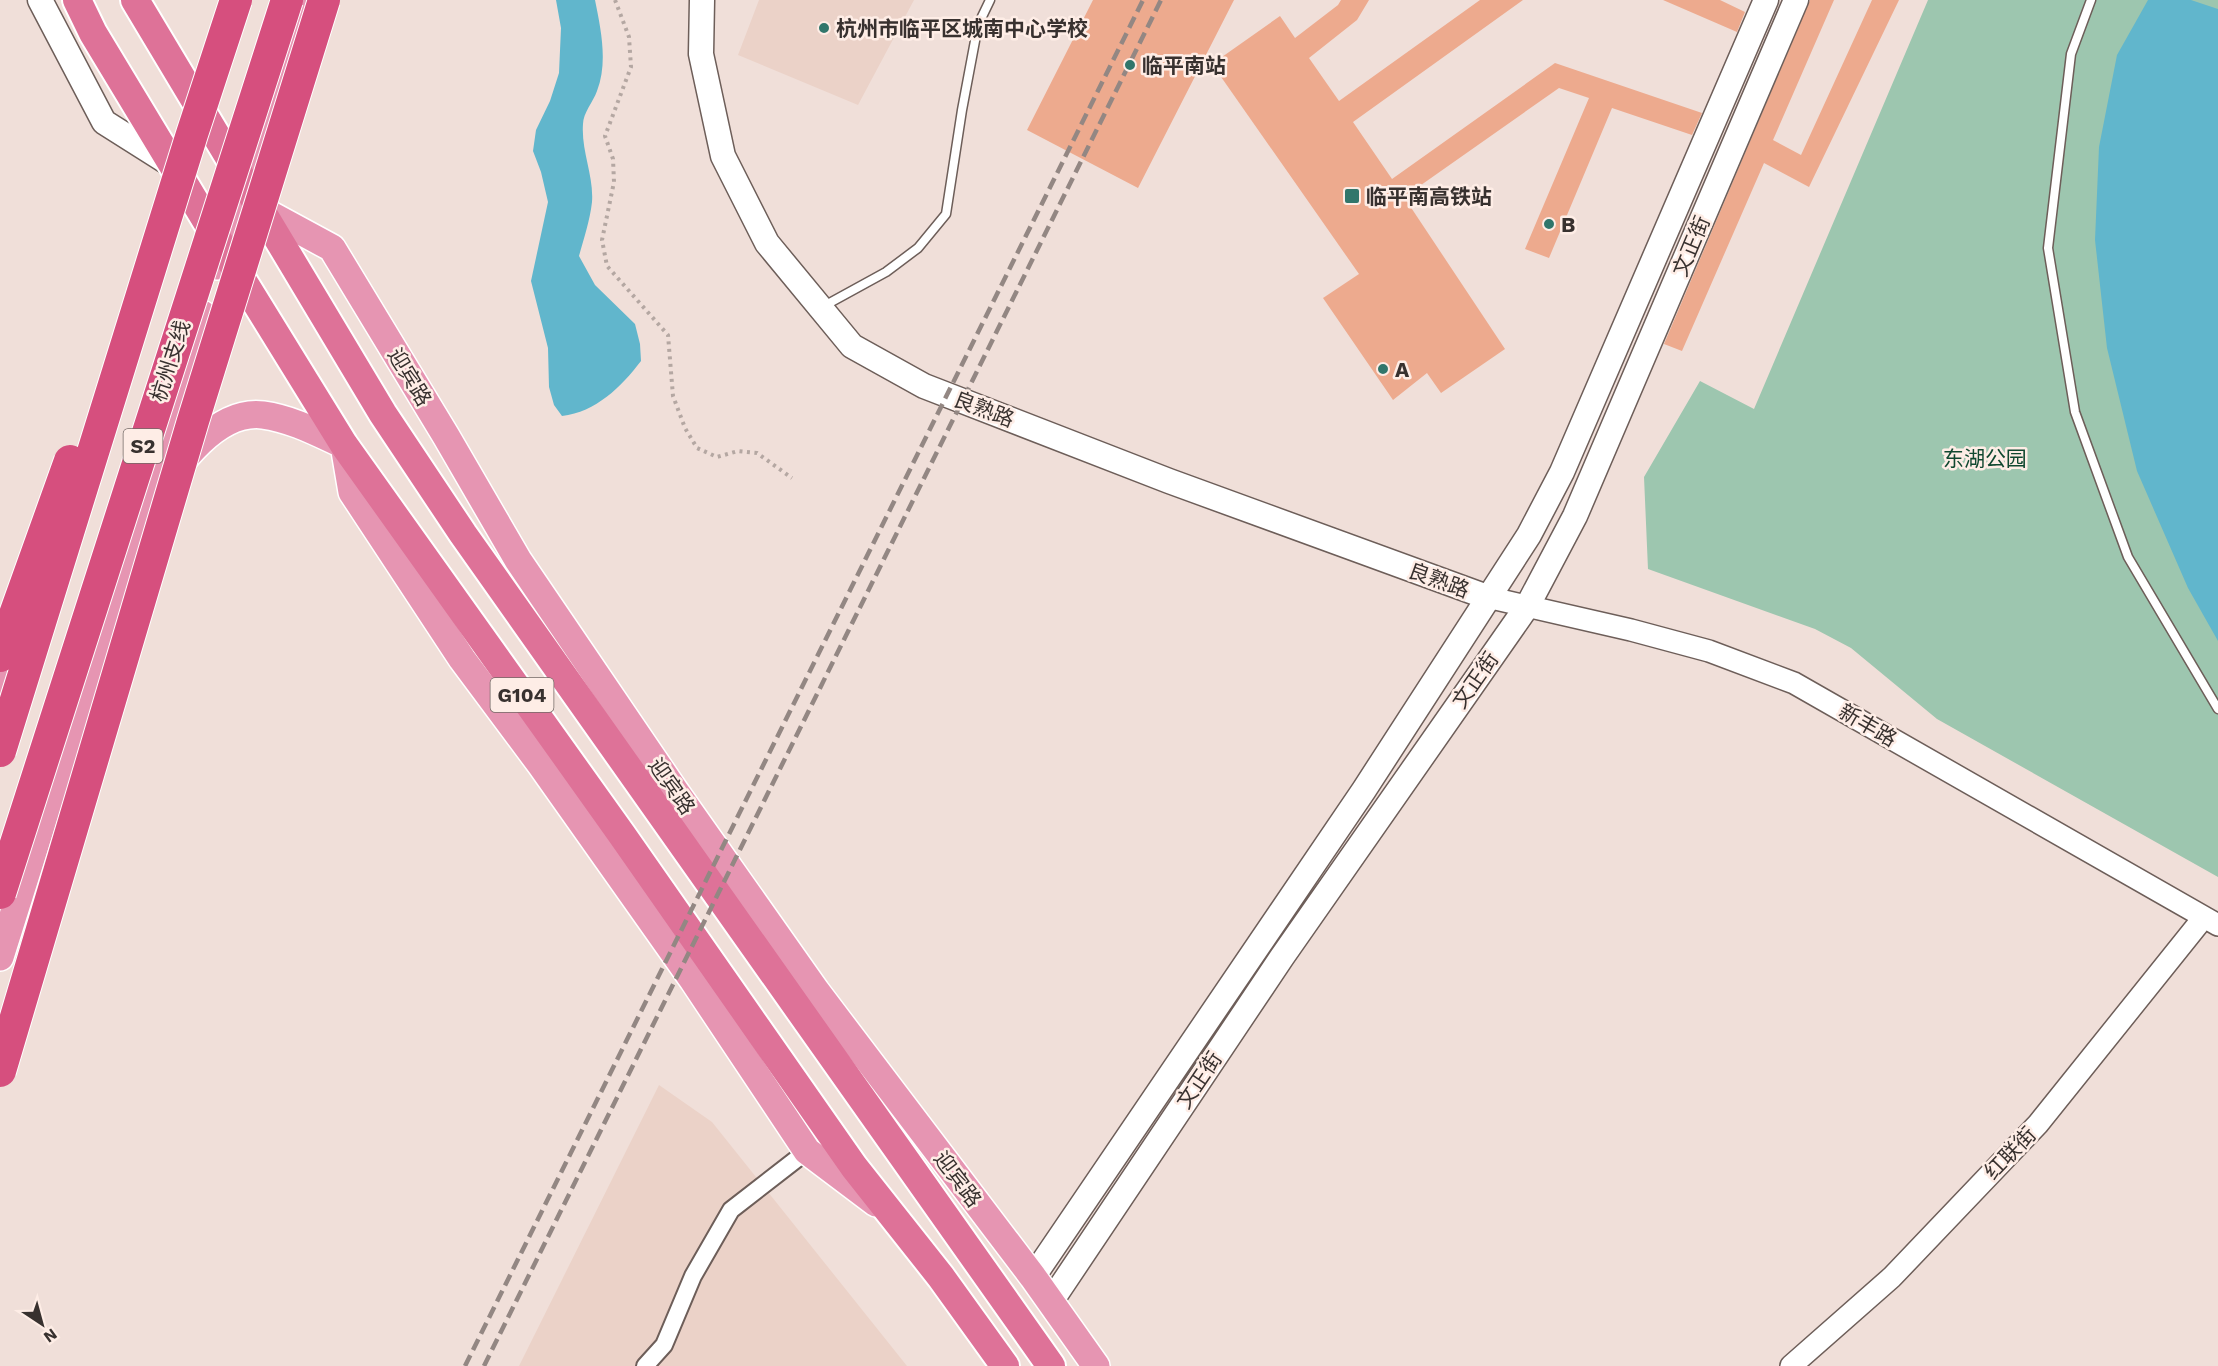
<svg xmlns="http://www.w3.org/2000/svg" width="2218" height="1366" font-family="'Work Sans','Noto Sans SC',sans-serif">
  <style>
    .built { fill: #ebd2c8 }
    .green { fill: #9dc6af }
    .water { fill: #61b6cc }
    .building { fill: #edaa8e }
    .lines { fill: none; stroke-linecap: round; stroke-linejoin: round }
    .service-casing { stroke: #6d5e59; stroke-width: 11 }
    .minor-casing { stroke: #6d5e59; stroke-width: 20 }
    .tertiary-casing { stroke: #6d5e59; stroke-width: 24 }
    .secondary-casing { stroke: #6d5e59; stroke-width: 27 }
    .primary-casing { stroke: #fff; stroke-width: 30 }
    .trunk-casing { stroke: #fff; stroke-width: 32 }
    .path { stroke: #b4a7a2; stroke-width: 4; stroke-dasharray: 3 4.5; stroke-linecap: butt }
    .service { stroke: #fff; stroke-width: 8 }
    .minor { stroke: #fff; stroke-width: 16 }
    .tertiary { stroke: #fff; stroke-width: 21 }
    .secondary { stroke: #fff; stroke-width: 24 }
    .primary { stroke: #e695b2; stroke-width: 27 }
    .trunk { stroke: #de7298; stroke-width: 28 }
    .rail { stroke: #938783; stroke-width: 4.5; stroke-dasharray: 12 6; stroke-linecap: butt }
    .motorway-bridge-casing { stroke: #fff; stroke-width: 34; stroke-linecap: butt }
    .motorway-bridge { stroke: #d64f7e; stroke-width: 32 }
    .poi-dot { fill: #31766b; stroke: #feede6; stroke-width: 2 }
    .labels { text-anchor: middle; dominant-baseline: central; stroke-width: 5; stroke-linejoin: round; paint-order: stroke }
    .shield { fill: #feede6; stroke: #736966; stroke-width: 1.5 }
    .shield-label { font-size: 20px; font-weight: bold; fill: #38312f }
    .poi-label { font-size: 21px; font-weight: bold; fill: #38312f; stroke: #feede6; text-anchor: start }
    .street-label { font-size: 21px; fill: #38312f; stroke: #feede6 }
    .park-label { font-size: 21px; fill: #104830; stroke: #feede6 }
  </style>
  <rect width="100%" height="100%" fill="#f0dfd9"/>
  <path class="built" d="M759,0h155l-56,105 -120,-50z
    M659,1085l53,37 195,244h-388z"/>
  <path class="green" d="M1928,0h290v877l-281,-158 -86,-71 -36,-19 -167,-60 -4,-92 56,-96 54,28z"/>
  <path class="water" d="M556,0h39c6,30 13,62 2,91 -4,11 -14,22 -14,33 -2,27 11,52 9,78 -2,18 -8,36 -13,54l16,29 40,39 5,20 1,17c-20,26 -45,51 -79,55l-8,-11 -5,-18 -1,-39 -17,-67 17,-79 -7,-30 -8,-21 3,-21 14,-29 9,-28 2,-45z
    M2148,0h43l27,9v632l-30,-53 -51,-117 -30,-123 -12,-108 4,-93 18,-92z"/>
  <path class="building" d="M1093,0h141l-96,188 -111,-58z
    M1341,0h28l-12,20 -48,38 30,43 141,-101h43l-170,122 39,57 163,-116 147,50 -10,22 -80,-27 -63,150 -24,-9 64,-151 -30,-10 -155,109 101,152 -64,44 -14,-20 -34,27 -70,-102 36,-24 -147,-210 68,-48 15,22 43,-33z
    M1663,0h57l25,12 -8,20z
    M1810,0h24l-61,140 28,15 71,-155h27l-90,187 -45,-24 -82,188 -18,-7z"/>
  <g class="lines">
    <g class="service-casing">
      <path id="service" d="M2091,0l-20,54 -23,194 27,164 53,145 90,152
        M824,306l62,-34 32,-24 28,-34 16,-104 16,-85 12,-25"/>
    </g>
    <g class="minor-casing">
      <path id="minor" d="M645,1366l19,-21 29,-69 38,-66 76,-59"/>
    </g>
    <g class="tertiary-casing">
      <path id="tertiary" d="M1487,597l144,33 78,21 85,32 424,242
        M1791,1366l101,-89 146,-153 166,-207"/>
    </g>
    <g class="secondary-casing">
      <path id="secondary" d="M40,0l64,122 68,43
        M702,0l-1,54 22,102 44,87 85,103 72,40 245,95 318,116
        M1033,1277l331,-487 165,-255 33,-63 204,-472
        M1050,1303l232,-346 246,-352 47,-89 221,-516"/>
    </g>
    <g class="primary-casing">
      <path id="primary" d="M260,209l72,39 114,188 72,124 157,231 141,200 217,286 63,89
        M217,266l30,-79 58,-187
        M137,523c28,-37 71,-115 126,-108 29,4 55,18 81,30l8,47 110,167 79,106 152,215 114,171 69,52
        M0,690l18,-55
        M0,957l202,-643"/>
    </g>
    <g class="trunk-casing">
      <path id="trunk" d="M77,0l16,33 148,245 103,167 278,390 232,332 87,110 64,89
        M135,0l248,414 80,120 588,832"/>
    </g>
    <path class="path" d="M615,0l14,37 2,30 -26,69 8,23 1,23 -12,58 5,26 61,69 5,61 12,32 12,20 20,9 21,-6 19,2 35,25"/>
    <use href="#service" class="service"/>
    <use href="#minor" class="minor"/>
    <use href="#tertiary" class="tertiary"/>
    <use href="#secondary" class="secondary"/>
    <use href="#primary" class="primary"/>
    <use href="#trunk" class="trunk"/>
    <path class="rail" d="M465,1366l678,-1366
      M484,1366l677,-1366"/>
    <g class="motorway-bridge-casing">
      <path id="motorway-bridge" d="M0,656l70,-195
        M0,751l192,-617 44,-134
        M0,893l287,-893
        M0,1071l193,-650 131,-421"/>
    </g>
    <use href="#motorway-bridge" class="motorway-bridge"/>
  </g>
  <g class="poi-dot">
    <circle cx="824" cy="28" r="6"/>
    <circle cx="1130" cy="65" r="6"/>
    <rect x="1344" y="188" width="16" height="16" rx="3"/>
    <circle cx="1549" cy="224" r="6"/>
    <circle cx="1383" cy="369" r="6"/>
  </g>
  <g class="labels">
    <g class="shield">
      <rect x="123.5" y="429" width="39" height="34" rx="4.5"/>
      <rect x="490.5" y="678" width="63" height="34" rx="4.5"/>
    </g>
    <g class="shield-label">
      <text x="143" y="446">S2</text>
      <text x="522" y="695">G104</text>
    </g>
    <g class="poi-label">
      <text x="836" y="28">杭州市临平区城南中心学校</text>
      <text x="1142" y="65">临平南站</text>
      <text x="1366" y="196">临平南高铁站</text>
      <text x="1561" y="224">B</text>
      <text x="1395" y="369">A</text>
    </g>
    <g class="street-label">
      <text transform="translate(1691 246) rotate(-67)">文正街</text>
      <text transform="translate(170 361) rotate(-72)">杭州支线</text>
      <text transform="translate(410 377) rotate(59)">迎宾路</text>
      <text transform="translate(984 409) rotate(21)">良熟路</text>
      <text transform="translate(1439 580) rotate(20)">良熟路</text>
      <text transform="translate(1475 680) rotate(-55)">文正街</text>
      <text transform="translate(1868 725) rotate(30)">新丰路</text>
      <text transform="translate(672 786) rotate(55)">迎宾路</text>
      <text transform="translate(1199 1080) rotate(-56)">文正街</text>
      <text transform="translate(2010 1153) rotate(-46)">红联街</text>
      <text transform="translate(958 1179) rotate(53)">迎宾路</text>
    </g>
    <g class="park-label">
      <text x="1985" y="458">东湖公园</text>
    </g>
  </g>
  <g transform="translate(42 1324) rotate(144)" stroke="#feede6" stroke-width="4.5" paint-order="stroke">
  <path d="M0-4.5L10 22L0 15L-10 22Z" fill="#38312f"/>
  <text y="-9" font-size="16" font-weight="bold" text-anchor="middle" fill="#38312f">N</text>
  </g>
</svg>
